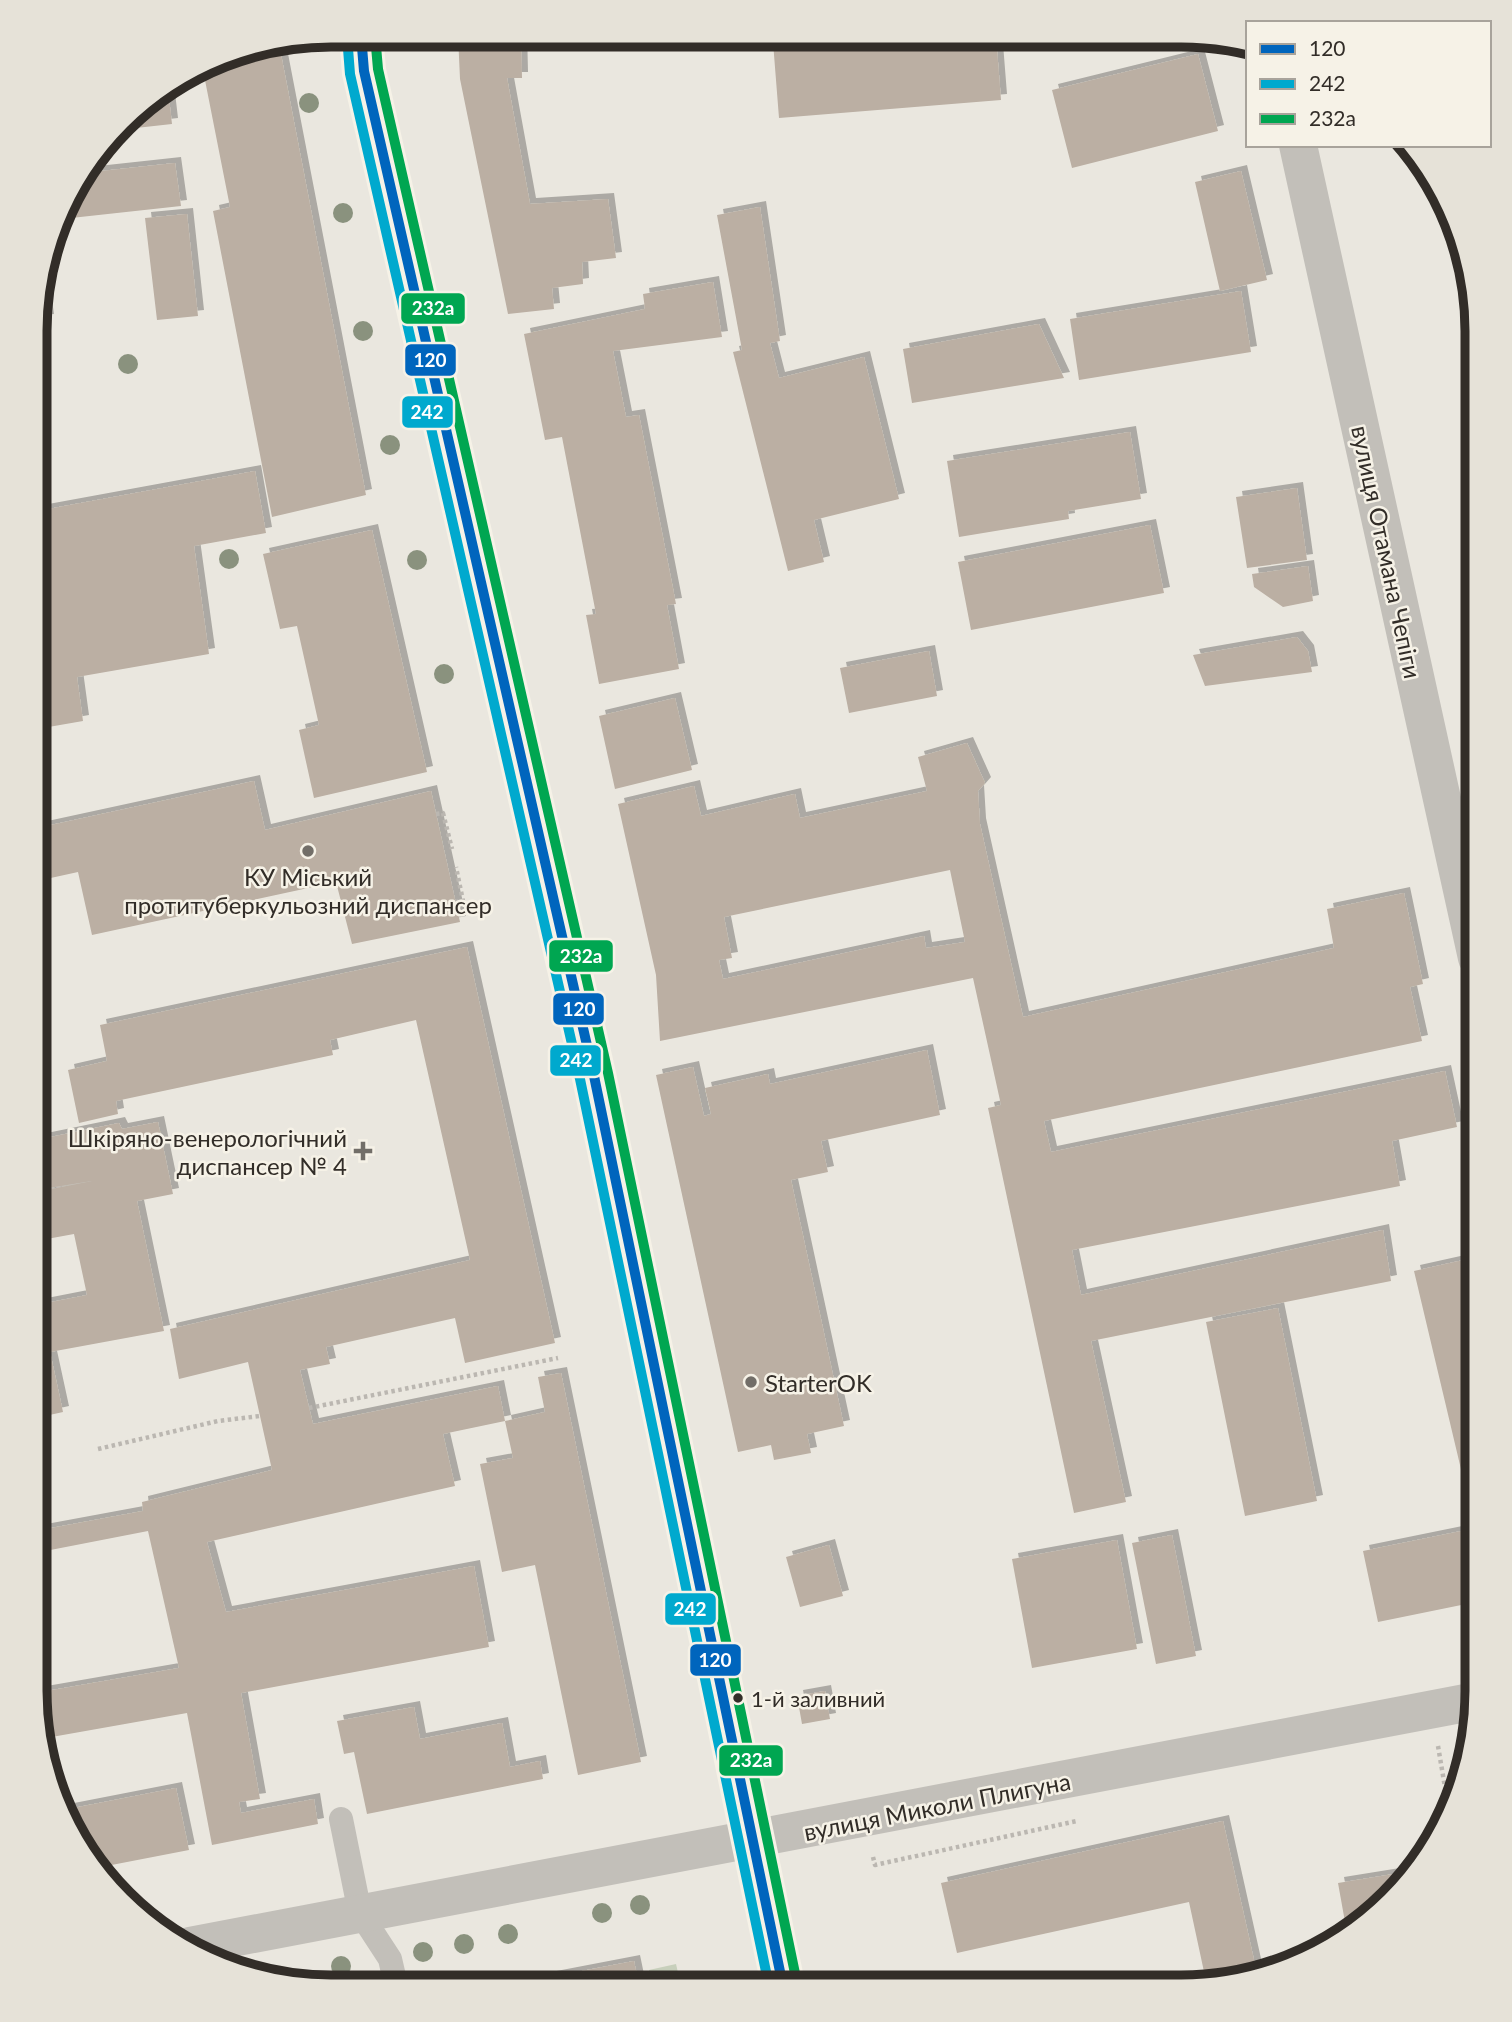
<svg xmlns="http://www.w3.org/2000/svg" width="1512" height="2022" font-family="Lato,sans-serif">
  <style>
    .green { fill: #c7cfbb }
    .building { fill: #bbafa3; fill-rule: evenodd; filter: url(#shadow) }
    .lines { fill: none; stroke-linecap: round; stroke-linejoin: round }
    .path { stroke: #bbb7b1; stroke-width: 4.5; stroke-dasharray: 3.5 3.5; stroke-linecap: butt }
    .lane { stroke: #c2bfb9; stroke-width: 24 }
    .street { stroke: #c2bfb9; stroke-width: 38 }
    .primary { stroke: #b1ada8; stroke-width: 38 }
    .bus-1-casing { stroke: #f6f2e7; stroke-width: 16 }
    .bus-2-casing { stroke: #f6f2e7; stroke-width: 16 }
    .bus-3-casing { stroke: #f6f2e7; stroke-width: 16 }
    .bus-1 { stroke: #0065bd; stroke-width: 10 }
    .bus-2 { stroke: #00a9ce; stroke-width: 10 }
    .bus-3 { stroke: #00a651; stroke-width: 10 }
    .tree { fill: #8a927e }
    .poi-dot { fill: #726e68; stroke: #f6f2e7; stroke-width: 2.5 }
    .bus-dot { fill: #322d28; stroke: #f6f2e7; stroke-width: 2.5 }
    .labels { text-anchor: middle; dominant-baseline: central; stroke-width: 5; stroke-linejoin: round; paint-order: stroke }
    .bus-label { font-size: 22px; fill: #322d28; stroke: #f6f2e7; text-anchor: start }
    .street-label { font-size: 24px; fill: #322d28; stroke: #f6f2e7 }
    .poi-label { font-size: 24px; fill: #322d28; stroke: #f6f2e7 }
    .rim { fill: none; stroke: #322d28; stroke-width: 9 }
    .line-badge { stroke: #f6f2e7; stroke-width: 2.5 }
    .badge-label { font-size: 19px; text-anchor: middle; font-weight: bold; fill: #fff }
  </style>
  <defs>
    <filter id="shadow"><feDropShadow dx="6" dy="-6" stdDeviation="0" flood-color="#0004"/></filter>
  </defs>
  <rect width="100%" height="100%" fill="#eae7df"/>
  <path class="green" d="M676,1964l5,22h-28l-4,-16z"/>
  <path class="building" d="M458,35l63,1 1,42h-15l23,126 78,-5 8,59 -34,4 1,22 -31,4 2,21 -46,5 -48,-235z
    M839,36l157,1 5,63 -222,18 -6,-76z
    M279,44l87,451 -94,22 -59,-306 17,-4 -27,-137 32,-19z
    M1198,54l20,77 -146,37 -20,-78z
    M168,90l4,34 -54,6 18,-22z
    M175,163l6,43 -119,13 12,-36 9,-10z
    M1241,171l26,109 -47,11 -25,-109z
    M760,207l20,134 -10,2 9,35 85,-21 35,142 -85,21 10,42 -36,9 -55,-219 9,-2 -25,-135z
    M187,214l11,102 -41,4 -12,-102z
    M42,278l6,42 -10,1v-29z
    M713,282l9,55 -109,14 13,66 13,-2 37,189 -9,1 12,64 -80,15 -13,-69 10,-1 -34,-177 -17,3 -21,-106 121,-25 -2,-15z
    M1241,291l10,61 -172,28 -9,-61z
    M1039,324l25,54 -152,25 -9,-54z
    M1130,432l11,67 -73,12 1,8 -110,18 -12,-76z
    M255,471l11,62 -72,13 15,108 -132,23 6,44 -46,8v-218z
    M1297,488l10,72 -60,8 -11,-71z
    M1150,525l14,68 -193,37 -13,-68z
    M372,530l55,242 -113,26 -15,-68 20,-5 -22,-99 -17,3 -17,-75z
    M1308,566l5,35 -30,6 -29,-20 -2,-13z
    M1297,637l11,14 4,21 -107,14 -12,-31z
    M929,651l8,45 -88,17 -9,-45z
    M675,698l17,72 -77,19 -16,-73z
    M967,743l18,40 -7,8 2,33 43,193 311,-69 -7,-39 77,-16 19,91 -13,3 12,54 -378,80 7,31 394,-81 12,56 -65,14 8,45 -328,64 9,45 302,-65 8,51 -300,60 35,161 -52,11 -86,-405 13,-3 -28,-127 -313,63 -4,-66 -38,-171 76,-18 7,30 94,-22 5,24 127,-27 -9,-34zM950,870l15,72 -39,6 -2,-12 -201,43 -4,-19 13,-2 -8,-41z
    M254,781l11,49 166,-39 29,131 -108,22 -16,-62 -244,53 -14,-63 -41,9v-53z
    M467,947l88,396 -90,20 -10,-45 -129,29 4,17 -30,6 13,54 185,-38 7,35 -62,13 12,52 -248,56 19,70 248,-46 15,81 -248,46 19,106 -21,3 2,11 73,-14 4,25 -106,21 -25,-132 -141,25 -11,-45 144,-25 -31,-137 -113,22v-22l108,-20 -1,-9 130,-32 -24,-108 -69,17 -9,-50 300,-69 -54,-240 -86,20 3,15 -217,46 2,13 -39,9 -11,-53 39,-9 -7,-36z
    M927,1050l13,65 -119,26 7,31 -37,8 53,246 -37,8 4,19 -37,7 -3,-15 -33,7 -82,-377 37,-8 11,49 7,-2 -6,-26 63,-14 2,10z
    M158,1122l15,72 -36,7 27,130 -114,21 13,60 -27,6v-113l51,-10 -13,-61 -38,7v-49l56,-11 -56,9v-50l83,-17 3,6z
    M1477,1257l-1,244 -7,2 -55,-232z
    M1278,1308l39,193 -72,15 -39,-194z
    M561,1373l80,389 -63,13 -43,-210 -33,7 -22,-108 33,-6 -8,-37 40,-9 -7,-35z
    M1476,1528v74l-98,20 -15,-71z
    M1172,1535l24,121 -40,8 -24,-121z
    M1117,1540l20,109 -105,19 -20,-109z
    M829,1545l14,51 -43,11 -14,-50z
    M825,1691l5,28 -28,5 -5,-28z
    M414,1707l6,32 82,-16 8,44 30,-6 3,18 -176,35 -13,-62 -10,2 -7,-33z
    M176,1788l13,62 -93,18 -30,-46 -3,-12z
    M1223,1821l33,148 -50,12 -17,-79 -232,51 -16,-70z
    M1400,1873l2,11 -25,29 -30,20 -9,-50z
    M634,1961l5,24h-125v-1z"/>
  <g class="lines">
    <path class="path" d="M436,814l7,-1 9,36
      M455,902l8,-1 -7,-34
      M309,1408l249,-50
      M98,1449l120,-28 42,-5
      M1438,1746l11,65
      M873,1857l2,8 202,-44"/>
    <path class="lane" d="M341,1819l19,94 30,46 6,26"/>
    <path class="street" d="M1298,145l179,813
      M190,1946l1286,-245"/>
    <path class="primary" d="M361,35l3,36 230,1005 189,910"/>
    <g class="bus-1-casing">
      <path id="bus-1" d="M361,35l3,36 230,1005 189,910"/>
    </g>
    <g class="bus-2-casing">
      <path id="bus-2" d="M347,36l3,38 230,1005 189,907"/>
    </g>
    <g class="bus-3-casing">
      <path id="bus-3" d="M375,35l3,34 230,1004 189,910"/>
    </g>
    <use href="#bus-1" class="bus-1"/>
    <use href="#bus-2" class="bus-2"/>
    <use href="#bus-3" class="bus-3"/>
  </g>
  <g class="tree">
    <circle cx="309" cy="103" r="10"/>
    <circle cx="343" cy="213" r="10"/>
    <circle cx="363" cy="331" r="10"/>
    <circle cx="128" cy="364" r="10"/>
    <circle cx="390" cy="445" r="10"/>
    <circle cx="229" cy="559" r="10"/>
    <circle cx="417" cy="560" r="10"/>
    <circle cx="444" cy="674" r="10"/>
    <circle cx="640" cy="1905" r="10"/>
    <circle cx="602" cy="1913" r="10"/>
    <circle cx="508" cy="1934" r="10"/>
    <circle cx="464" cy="1944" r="10"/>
    <circle cx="423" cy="1952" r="10"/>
    <circle cx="341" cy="1966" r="10"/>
  </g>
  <g class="poi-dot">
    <circle cx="308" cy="851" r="7"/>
    <path d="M359.5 1140.5h7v7h7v7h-7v7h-7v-7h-7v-7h7z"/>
    <circle cx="751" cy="1382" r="7"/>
  </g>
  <circle class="bus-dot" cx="738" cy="1698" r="6"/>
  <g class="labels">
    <g class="bus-label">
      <text x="751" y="1698">1-й заливний</text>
    </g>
    <g class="street-label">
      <text transform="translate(1387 552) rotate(78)">вулиця Отамана Чепіги</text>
      <text transform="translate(937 1806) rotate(-11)">вулиця Миколи Плигуна</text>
    </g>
    <g class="poi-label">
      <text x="308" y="876">КУ Міський<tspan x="308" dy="28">протитуберкульозний диспансер</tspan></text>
      <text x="347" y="1137" text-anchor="end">Шкіряно-венерологічний<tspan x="347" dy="28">диспансер № 4</tspan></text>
      <text x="765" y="1382" text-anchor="start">StarterOK</text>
    </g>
  </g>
  <path d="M0 0H1512V2022H0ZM331 47H1181A284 284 0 0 1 1465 331V1691A284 284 0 0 1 1181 1975H331A284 284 0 0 1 47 1691V331A284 284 0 0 1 331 47Z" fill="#e6e2d8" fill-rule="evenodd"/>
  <path class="rim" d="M331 47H1181A284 284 0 0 1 1465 331V1691A284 284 0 0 1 1181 1975H331A284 284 0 0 1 47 1691V331A284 284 0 0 1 331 47Z"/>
  <g class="line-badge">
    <rect x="400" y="292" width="66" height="33" rx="7" fill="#00a651"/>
    <rect x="404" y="343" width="53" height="34" rx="7" fill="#0065bd"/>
    <rect x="401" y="395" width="53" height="34" rx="7" fill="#00a9ce"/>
    <rect x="548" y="939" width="66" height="34" rx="7" fill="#00a651"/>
    <rect x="552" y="992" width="53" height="34" rx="7" fill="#0065bd"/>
    <rect x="549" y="1044" width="53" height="33" rx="7" fill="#00a9ce"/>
    <rect x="664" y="1592" width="53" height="34" rx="7" fill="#00a9ce"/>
    <rect x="689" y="1643" width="53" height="34" rx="7" fill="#0065bd"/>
    <rect x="718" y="1744" width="66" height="33" rx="7" fill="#00a651"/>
  </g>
  <g class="badge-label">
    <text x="433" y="315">232а</text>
    <text x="430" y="367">120</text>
    <text x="427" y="419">242</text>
    <text x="581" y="963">232а</text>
    <text x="579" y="1016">120</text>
    <text x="576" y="1067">242</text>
    <text x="690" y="1616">242</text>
    <text x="715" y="1667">120</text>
    <text x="751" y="1767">232а</text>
  </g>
  <rect x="1246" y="21" width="245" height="126" fill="#f6f2e7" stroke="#a8a39b" stroke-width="2"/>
  <rect x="1260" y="44" width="35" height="10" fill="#0065bd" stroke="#a8a39b" stroke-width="2"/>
  <text x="1309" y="56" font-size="21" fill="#322d28">120</text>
  <rect x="1260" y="79" width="35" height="10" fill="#00a9ce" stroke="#a8a39b" stroke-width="2"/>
  <text x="1309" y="91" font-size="21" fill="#322d28">242</text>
  <rect x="1260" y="114" width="35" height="10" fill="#00a651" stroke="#a8a39b" stroke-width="2"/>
  <text x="1309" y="126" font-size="21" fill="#322d28">232а</text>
</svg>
